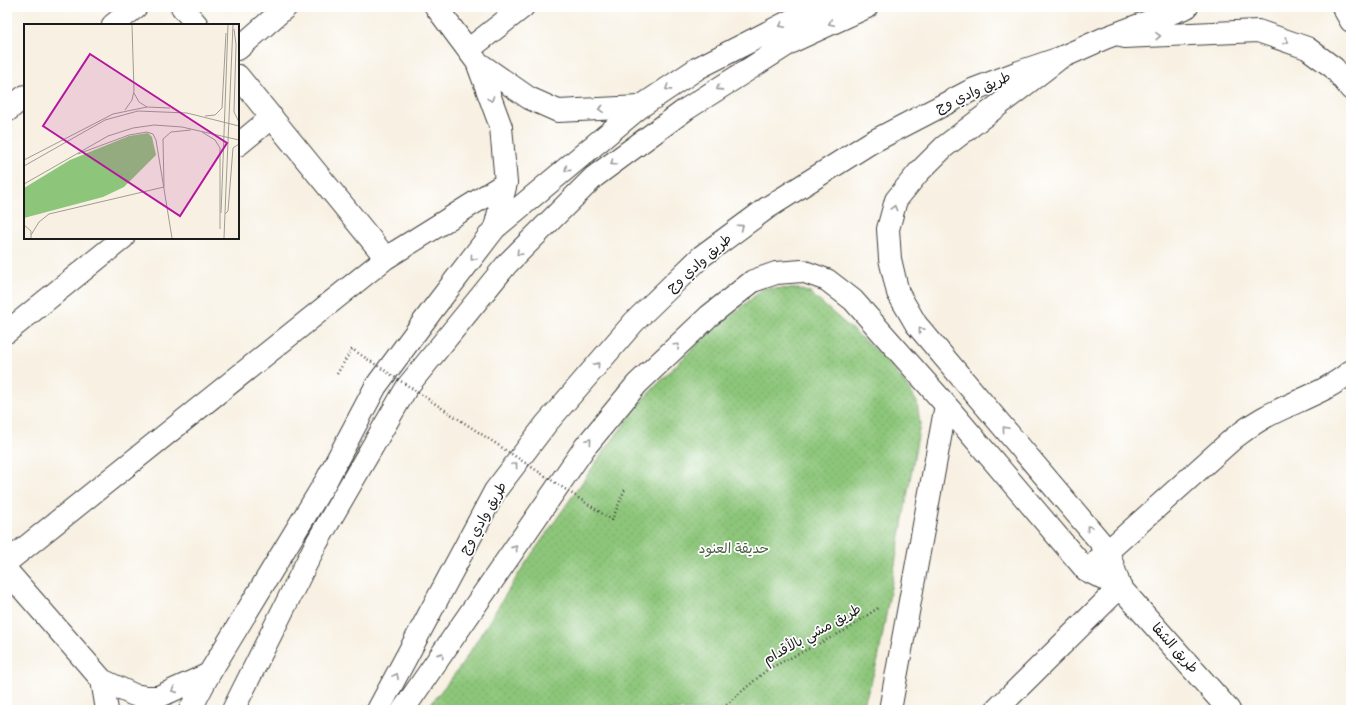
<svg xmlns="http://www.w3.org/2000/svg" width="1358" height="717" font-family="'Balsamiq Sans','Playpen Sans Arabic',sans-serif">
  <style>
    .park { fill: url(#park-dots); stroke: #54714b }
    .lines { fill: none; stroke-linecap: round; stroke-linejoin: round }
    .minor-casing { stroke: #3d3c3a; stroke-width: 24 }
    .major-casing { stroke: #3d3c3a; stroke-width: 24 }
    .highway-casing { stroke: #3d3c3a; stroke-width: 24 }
    .path { stroke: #3d3c3a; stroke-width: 2.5; stroke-dasharray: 1 3; stroke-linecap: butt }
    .minor { stroke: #fff; stroke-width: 22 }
    .major { stroke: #fff; stroke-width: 22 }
    .highway { stroke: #fff; stroke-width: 22 }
    .path-bridge { stroke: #3d3c3a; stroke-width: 2.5; stroke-dasharray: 1 3; stroke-linecap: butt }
    .oneway { stroke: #999 }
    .labels { text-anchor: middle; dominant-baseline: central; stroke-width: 3.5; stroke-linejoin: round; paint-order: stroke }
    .street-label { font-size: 14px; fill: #1c1c1c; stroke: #fff }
    .park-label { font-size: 14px; fill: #496042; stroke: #fff }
    .inset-road { fill: none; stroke: #a09c93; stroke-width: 1 }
    .view { fill: #b5179e; fill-opacity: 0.15; stroke: #b5179e; stroke-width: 2 }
    .inset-edge { fill: none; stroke: #1c1c1c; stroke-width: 2 }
  </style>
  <defs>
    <pattern id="park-dots" width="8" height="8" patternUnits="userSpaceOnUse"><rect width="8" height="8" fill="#8dc67a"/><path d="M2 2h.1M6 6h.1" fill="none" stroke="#79aa69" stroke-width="1.8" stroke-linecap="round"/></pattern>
  </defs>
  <rect width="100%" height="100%" fill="#fff"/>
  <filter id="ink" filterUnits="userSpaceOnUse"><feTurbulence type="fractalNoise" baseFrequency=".025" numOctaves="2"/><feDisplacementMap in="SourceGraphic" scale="8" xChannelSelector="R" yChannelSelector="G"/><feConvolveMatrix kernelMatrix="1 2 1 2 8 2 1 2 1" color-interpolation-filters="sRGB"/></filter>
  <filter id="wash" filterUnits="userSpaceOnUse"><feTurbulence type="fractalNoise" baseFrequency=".012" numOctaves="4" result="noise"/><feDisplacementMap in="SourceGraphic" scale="16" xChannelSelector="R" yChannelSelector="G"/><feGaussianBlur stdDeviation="0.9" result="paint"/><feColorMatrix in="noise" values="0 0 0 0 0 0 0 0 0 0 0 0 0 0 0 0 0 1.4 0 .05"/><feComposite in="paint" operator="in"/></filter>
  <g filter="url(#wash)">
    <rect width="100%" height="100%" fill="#f8f1e3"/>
    <path class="park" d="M764,288l35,1 11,4 77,67 22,29 8,13 3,22 -42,236 -16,50h-436l35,-44 62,-99 79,-113 41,-55 51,-52z"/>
  </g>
  <g filter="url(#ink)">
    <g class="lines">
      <g class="minor-casing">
        <path id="minor" d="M182,7l15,18
          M436,7l41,55 24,65 5,56 -11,45
          M113,25l23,-18
          M238,49l48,-42
          M468,50l55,-43
          M1056,61l-112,86 -26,26 -22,27 -8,29 2,30 8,34 18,31 192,227 12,36
          M477,62l52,36 29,13 82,-4
          M238,76l148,182
          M7,111l18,-15
          M238,145l34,-28
          M7,332l116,-94
          M1098,560l136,-122c11,-8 21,-16 33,-22 28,-15 60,-24 84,-45
          M7,562l379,-304 120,-75
          M7,571l95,109 32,15 13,2h11l51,-23
          M102,680l5,30
          M403,710l182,-263 52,-63 72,-68 44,-35 23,-8 26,-2 25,9 26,20 93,105 140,165 34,17 109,123
          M890,710l56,-305
          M996,710l124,-123"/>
      </g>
      <g class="major-casing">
        <path id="major" d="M1124,37l134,-6 49,17 27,20 17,21
          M190,710l19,-36 117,-193 50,-95 57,-77 62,-81 145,-121 58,-39 96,-49 37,-12
          M233,710l83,-166 91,-157 100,-123 87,-87 91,-67 108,-69 74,-34
          M378,710l117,-219 51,-67 88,-102 68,-66 65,-48 103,-65 102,-53 47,-18 41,-14 45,-20 82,-31"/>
      </g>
      <g class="highway-casing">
        <path id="highway" d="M1343,7l8,14"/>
      </g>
      <path class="path" d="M720,710l48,-41 78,-39 32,-22"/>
      <use href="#minor" class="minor"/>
      <use href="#major" class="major"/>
      <use href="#highway" class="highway"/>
      <path class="path-bridge" d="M337,374l15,-25 260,171 13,-31"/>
    </g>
    <defs><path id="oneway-chevron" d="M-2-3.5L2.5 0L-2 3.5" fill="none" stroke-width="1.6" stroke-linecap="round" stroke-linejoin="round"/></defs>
    <g class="oneway">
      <use href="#oneway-chevron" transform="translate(831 23) rotate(155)"/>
      <use href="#oneway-chevron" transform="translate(782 25) rotate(153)"/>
      <use href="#oneway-chevron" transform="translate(1158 36) rotate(-3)"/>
      <use href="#oneway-chevron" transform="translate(1286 41) rotate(19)"/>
      <use href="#oneway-chevron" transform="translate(668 88) rotate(147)"/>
      <use href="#oneway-chevron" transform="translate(719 88) rotate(147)"/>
      <use href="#oneway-chevron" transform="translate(491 99) rotate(70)"/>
      <use href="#oneway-chevron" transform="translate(601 109) rotate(177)"/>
      <use href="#oneway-chevron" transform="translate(613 163) rotate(144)"/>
      <use href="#oneway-chevron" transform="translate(567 169) rotate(140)"/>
      <use href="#oneway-chevron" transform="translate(894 208) rotate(-75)"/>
      <use href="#oneway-chevron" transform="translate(741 227) rotate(-37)"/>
      <use href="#oneway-chevron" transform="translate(519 253) rotate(135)"/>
      <use href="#oneway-chevron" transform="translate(473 258) rotate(128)"/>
      <use href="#oneway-chevron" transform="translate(921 330) rotate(-130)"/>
      <use href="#oneway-chevron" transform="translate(677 346) rotate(-43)"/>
      <use href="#oneway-chevron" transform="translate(597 365) rotate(-49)"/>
      <use href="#oneway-chevron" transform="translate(1005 429) rotate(-130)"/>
      <use href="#oneway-chevron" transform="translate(589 441) rotate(-50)"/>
      <use href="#oneway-chevron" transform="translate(515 465) rotate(-53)"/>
      <use href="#oneway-chevron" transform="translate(1089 528) rotate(-130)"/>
      <use href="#oneway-chevron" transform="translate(515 548) rotate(-55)"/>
      <use href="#oneway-chevron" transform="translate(441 655) rotate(-55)"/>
      <use href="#oneway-chevron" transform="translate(396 676) rotate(-62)"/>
      <use href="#oneway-chevron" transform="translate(174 690) rotate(156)"/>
    </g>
  </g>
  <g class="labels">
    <g class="street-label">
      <text transform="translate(973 92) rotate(-24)">طريق وادي وج</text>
      <text transform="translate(699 263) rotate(-41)">طريق وادي وج</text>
      <text transform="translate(483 518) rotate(-60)">طريق وادي وج</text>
      <text transform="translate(812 634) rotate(-29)">طريق مشي بالأقدام</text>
      <text transform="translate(1175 648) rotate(48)">طريق الشفا</text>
    </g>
    <g class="park-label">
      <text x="734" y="548">حديقة العنود</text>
    </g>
  </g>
  <g transform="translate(24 24)">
    <rect width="215" height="215" fill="#f8f1e3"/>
    <path d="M124,109l4,4 4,18 -32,32 -21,10 -79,21v-30l46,-28 59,-24z" fill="#8dc67a"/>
    <path class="inset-road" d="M210,5l2,16 -2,67 5,10M110,69l5,9 8,5M101,86l7,-10 2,-9 -2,-66M181,92l10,-1 7,-7 4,-75M178,108l13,8 5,8v81M54,130l51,-19 18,-3 6,2 3,6 16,98M0,136l89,-46 34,-7 23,1M0,142l81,-46 33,-9 49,2 52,13M0,160l84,-48 25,-8 21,-3 28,2 57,13M140,163l-1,-48 8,-7 20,-2M198,164l6,-163M202,164l7,-163M197,189l1,-25M201,190l3,-3 5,-63 6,-4M0,201l7,6v7M7,211l8,-13 10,-8 115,-27M200,214l2,-50"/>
    <path class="view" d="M66,30l137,89 -47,73 -137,-90z"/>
    <rect width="215" height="215" class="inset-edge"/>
  </g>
  <rect width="1358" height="717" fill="none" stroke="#fff" stroke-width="24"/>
</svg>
